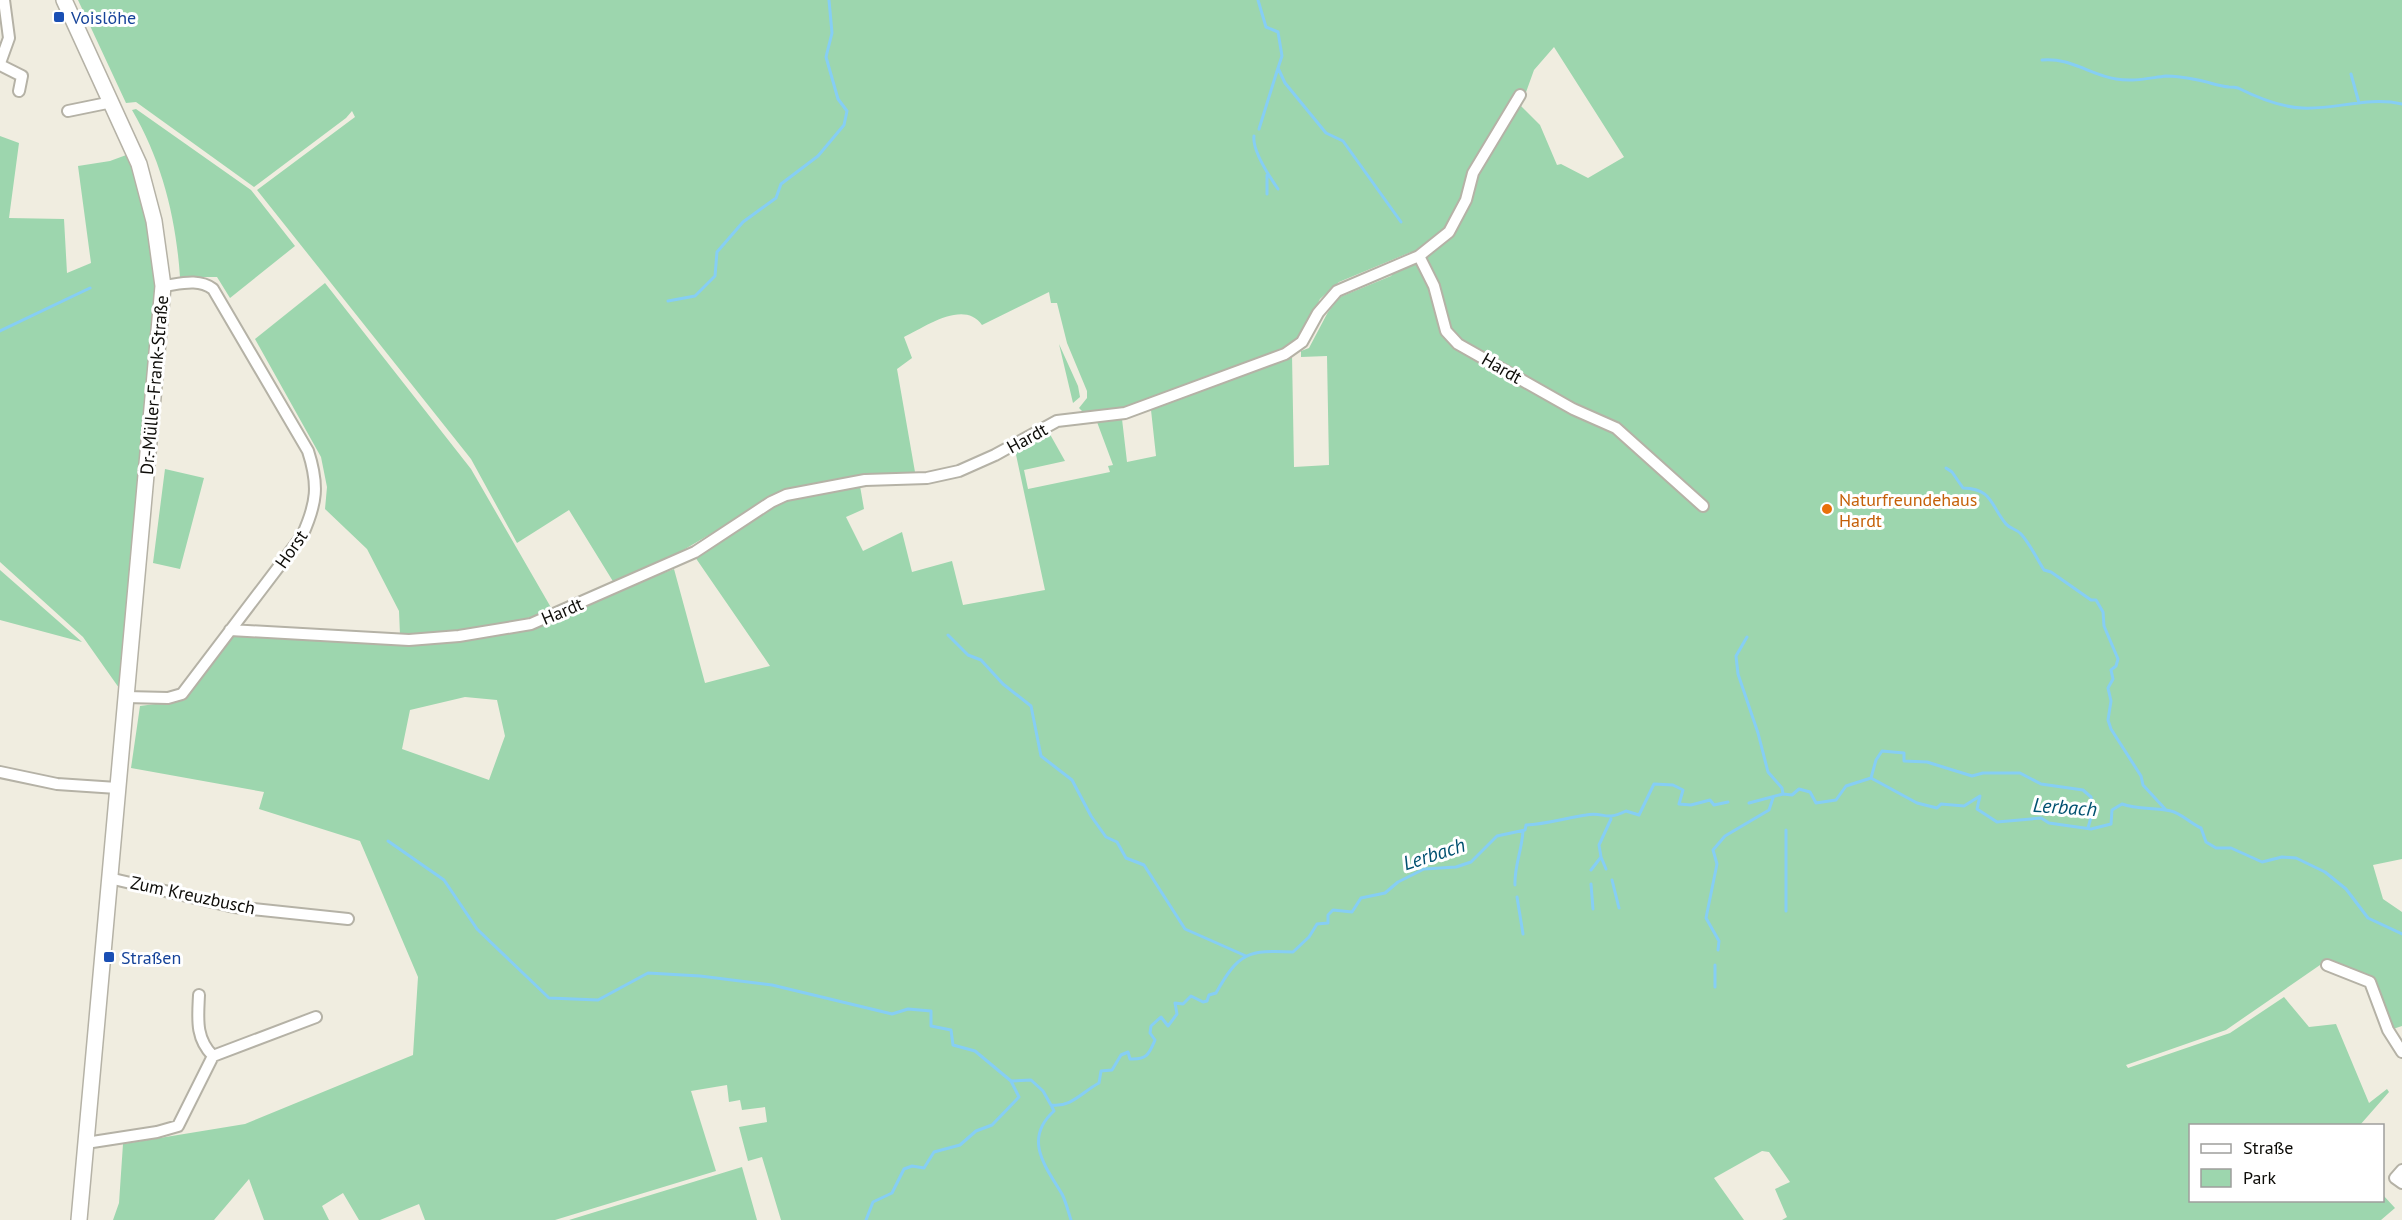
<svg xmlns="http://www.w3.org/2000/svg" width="2402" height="1220" font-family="'PT Sans',sans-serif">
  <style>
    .green { fill: #9dd6ae; fill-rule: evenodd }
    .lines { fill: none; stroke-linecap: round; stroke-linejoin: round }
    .stream { stroke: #86cef4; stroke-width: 3 }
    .street-casing { stroke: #b5b2a6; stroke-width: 14 }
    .secondary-casing { stroke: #b5b2a6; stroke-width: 18 }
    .street { stroke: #fff; stroke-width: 10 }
    .secondary { stroke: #fff; stroke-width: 15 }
    .transit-dot { fill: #1a4fb4; stroke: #fff; stroke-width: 2 }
    .food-dot { fill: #e8710a; stroke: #fff; stroke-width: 2 }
    .labels { text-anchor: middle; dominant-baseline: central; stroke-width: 6; stroke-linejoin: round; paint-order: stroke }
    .transit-label { font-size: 18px; fill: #164399; stroke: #fff; text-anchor: start }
    .street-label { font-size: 18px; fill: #0d0c08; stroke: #fff }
    .food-label { font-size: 18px; fill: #c56008; stroke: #fff; text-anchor: start }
    .water-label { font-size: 20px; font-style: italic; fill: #005170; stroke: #fff }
  </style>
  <rect width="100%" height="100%" fill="#f0ede0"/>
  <path class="green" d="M78,0h2324v859l-29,6 10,34 19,13v114l-12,4 -17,-48 -43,-18 -10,1 -94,65 -100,35 2,3 102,-35 54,-36 25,30 27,-3 33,79 18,-14 2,3 -29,33 -170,1v74h192l1,-5 12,13 -14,12h-599l5,-3 -12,-28 15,-7 -21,-30 -7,-1 -48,27 30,42h-963l-19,-63 -14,4 -9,-34 28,-5 -2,-15 -23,3 -2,-10 -11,2 -2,-17 -36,6 25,80 -161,49h-130l-6,-16 -39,16h-21l-16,-27 -21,13 7,14h-65l-15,-41 -35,41h-101l6,-17 4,-59 122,-20 168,-69 5,-78 -58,-136 -101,-32 5,-17 -133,-24 9,-62 45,-6 46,-64c100,5 201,17 299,-9 26,-7 47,-20 71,-30 24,-10 49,-19 73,-28l31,114 65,-17 -75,-109 70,-48 17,-7 78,-16 4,23 -18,8 17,34 39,-19 10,40 40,-11 11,44 82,-15 -30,-140 32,-21 18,32 -41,9 4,19 82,-17 -2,-6 5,-1 -16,-43 25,-3 5,43 29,-6 -5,-46 141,-55 2,112 35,-2 -2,-109 -26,1v-6l8,-3 19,-36 12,-15 51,-21 20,-24 -72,30 -19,17 -17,35 -9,11 -145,54 -29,9 -36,5 -5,-5 8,-10v-7l-20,-48 -10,-40h-6l-2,-11 -67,33c-18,-26 -57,2 -78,12l8,21 -15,11 18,103 -38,3 -92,15 -105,62v2l-66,29 -45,-73 -52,33 -46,-84 -214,-269 98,-73 -3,-6 -6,7 -92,69 -118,-85 -10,1zM1554,47l70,110 -36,21 -27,-14 -4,1 -17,-40 -19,-19 13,-36zM465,697l32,3 8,36 -16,44 -87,-31 8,-39z
    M136,109l115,81 44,56 -65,52 -13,-21h-37c-4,-59 -18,-116 -48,-167z
    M0,136l19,7 -10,75 55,1 3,54 24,-10 -13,-97 32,-5 19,-7 19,62 9,72 -33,407 -41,-58 -83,-75z
    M325,283l146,186 82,142c-51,15 -100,23 -153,24l-1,-24 -32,-62 -42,-40 2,-22 -6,-30 -66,-118z
    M1059,344l19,42 2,11 -7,6z
    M165,469l39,9 -24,91 -27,-6z
    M0,570l82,72 -82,-22z
    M742,1167l15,53h-188z"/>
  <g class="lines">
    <path class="stream" d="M1258,0l8,27 12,5 4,24 -4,12 7,15 41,50 17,8 58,81
      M2042,60c27,-3 49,15 74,19 18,3 33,-1 50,-3 10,0 22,2 32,4 11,2 20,6 31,7 3,0 6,0 9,1 18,9 43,19 64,20 33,2 66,-12 100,-4
      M2351,74l8,29
      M1259,129l19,-61
      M1254,136c-2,15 15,40 24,53
      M1267,194v-19
      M668,301l27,-5 20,-20 2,-24 26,-30 33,-24 5,-14 37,-28 26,-31 3,-14 -9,-12 -12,-42 6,-24 -3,-33
      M0,331l90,-43
      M1946,468l6,4 11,16c30,1 27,17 43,36 4,5 11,5 15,10 9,10 16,25 23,36l7,2 40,28h5l7,12 1,14 14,33 -2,7 -5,4 2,9 -5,9 3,13 -3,19 3,9 30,47 2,9 23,25
      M948,635l20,20 13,5 22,24 28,22 10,50 31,24 19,36 15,21 11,5 9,16 18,7 41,64 61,27
      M1747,637l-11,19 2,18 20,59 10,39 14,16 1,6
      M1871,778l5,-18 6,-9 22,2v8l23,1 45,14 11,-3h37l21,11 42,6 8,7 2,13 -5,18
      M1749,803l34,-9 9,1 7,-6 11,3 6,11 20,-3 10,-14 25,-8 46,25 20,5 4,-4 23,2 16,-10 -3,13 20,13 44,-4 8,5 42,6 20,-5 1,-14 10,-6c16,6 32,3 49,7 10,2 20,13 30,17l5,14 10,6h15l31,14 20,-5 14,1 29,14 21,17 22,29 34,16
      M388,841l56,39 33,49 72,69 49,2 50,-27 52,3 72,9 120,29 16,-5 23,2v15l20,4 2,15 22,6 36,30
      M1601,857l5,12
      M1591,870l10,-13 -2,-12 12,-26
      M1612,880l7,28
      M1591,884l2,25
      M1515,885c-1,-18 7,-35 8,-54
      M1517,897l6,37
      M1786,911v-81
      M1718,950l1,-9 -13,-23 11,-54 -4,-14 12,-14 44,-26 4,-12
      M1715,987v-22
      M1052,1107l2,4c-31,28 -9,55 8,83 4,8 6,17 9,26
      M866,1220l7,-18 19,-9 12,-24 8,-3 12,2 10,-16 26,-7 16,-14 16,-6 27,-28 -8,-16 20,-1 12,11 8,14c20,3 31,-13 48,-22l2,-12 11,-1 9,-15 7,-3 2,7c17,1 19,-5 25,-19l-5,-7 1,-7 10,-9 7,9 9,-12 -2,-11 8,1 8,-8 12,6 4,-1 2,-6 7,-2c23,-41 32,-43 77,-41l16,-15 8,-13 11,-1v-8l5,-5 19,2 9,-14 24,-5 13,-11 26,-13 32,-2 15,-5 26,-26 28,-6 1,-5c21,-1 39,-7 60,-10 18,-4 18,7 40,-4l13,4 15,-31 19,1 10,5 -4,14 12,1 19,-5 4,5 14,-3"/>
    <g class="street-casing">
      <path id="street" d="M0,63l9,-25 -5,-38
        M0,65l22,11 -3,15
        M68,111l44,-9
        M1419,256l15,30 12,45 12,13 115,65 43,19 87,78
        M230,630l179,10 50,-4 72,-12 164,-72 76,-50 15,-7 79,-15 62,-2 32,-7 36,-16 62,-34 68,-8 160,-59 17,-12 16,-29 19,-22 82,-35 30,-24 17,-32 7,-27 47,-78
        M126,697l42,1 14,-4 120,-158c15,-33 17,-51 6,-85l-95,-162c-15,-11 -33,-5 -50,-3
        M0,772l57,12 60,4
        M109,878l125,29 114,12
        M2327,965l43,17 18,48 14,22
        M199,995c-1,23 -4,43 14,61
        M86,1143l71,-11 21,-6 35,-70 103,-39
        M2402,1170l-7,8 7,5"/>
    </g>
    <g class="secondary-casing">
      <path id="secondary" d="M64,0l75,164 15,57 9,65 -84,934"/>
    </g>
    <use href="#street" class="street"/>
    <use href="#secondary" class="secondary"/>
  </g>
  <g class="transit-dot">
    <rect x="53" y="11" width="12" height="12" rx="3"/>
    <rect x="103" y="951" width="12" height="12" rx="3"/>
  </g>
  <circle class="food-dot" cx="1827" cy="509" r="6"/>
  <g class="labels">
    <g class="transit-label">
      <text x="71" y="17">Voislöhe</text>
      <text x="121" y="957">Straßen</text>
    </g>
    <g class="street-label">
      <text transform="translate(1502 368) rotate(30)">Hardt</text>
      <text transform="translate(154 385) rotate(-85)">Dr.-Müller-Frank-Straße</text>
      <text transform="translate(1027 438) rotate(-29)">Hardt</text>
      <text transform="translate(291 549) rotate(-55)">Horst</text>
      <text transform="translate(562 611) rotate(-23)">Hardt</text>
      <text transform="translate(193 895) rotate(12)">Zum Kreuzbusch</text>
    </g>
    <g class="food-label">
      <text x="1839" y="499">Naturfreundehaus<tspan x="1839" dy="21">Hardt</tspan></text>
    </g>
    <g class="water-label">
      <text transform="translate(2065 807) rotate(4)">Lerbach</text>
      <text transform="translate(1434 854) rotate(-18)">Lerbach</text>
    </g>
  </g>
  <rect x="2189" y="1124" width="195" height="78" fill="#ffffff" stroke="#9e9e9c" stroke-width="1.5"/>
  <rect x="2201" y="1144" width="30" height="9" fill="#ffffff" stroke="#9e9e9c" stroke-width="1.5"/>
  <text x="2243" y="1154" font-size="18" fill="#0d0c08">Straße</text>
  <rect x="2201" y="1169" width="30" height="18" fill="#9dd6ae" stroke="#9e9e9c" stroke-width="1.5"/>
  <text x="2243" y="1184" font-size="18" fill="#0d0c08">Park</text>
</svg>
